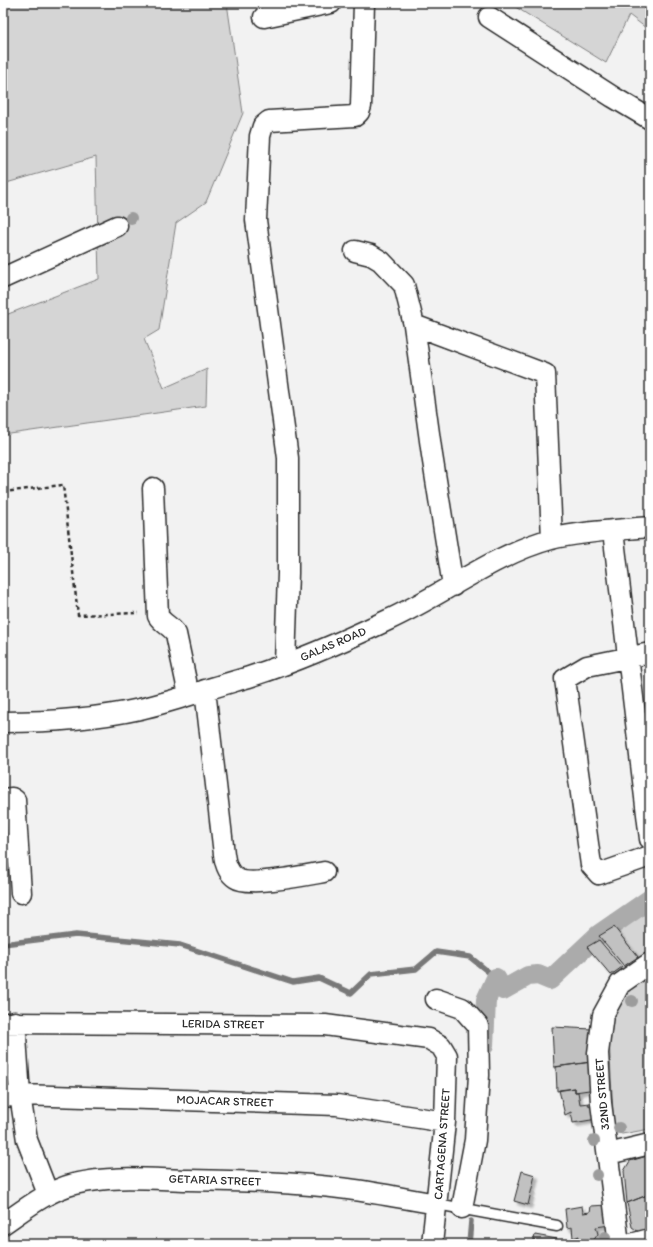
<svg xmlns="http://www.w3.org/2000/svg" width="653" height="1247" font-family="Itim,sans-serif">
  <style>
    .green { fill: #d5d5d5; stroke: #808080 }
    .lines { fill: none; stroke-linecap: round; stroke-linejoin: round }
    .stream { stroke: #787878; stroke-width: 5.5 }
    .canal { stroke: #ababab; stroke-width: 20 }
    .building { fill: #c1c1c1; stroke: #2b2b2b; filter: url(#shadow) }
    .service-casing { stroke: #2b2b2b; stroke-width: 13 }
    .minor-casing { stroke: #2b2b2b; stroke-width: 23 }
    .path { stroke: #2b2b2b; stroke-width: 2.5; stroke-dasharray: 4 3; stroke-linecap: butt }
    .service { stroke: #fff; stroke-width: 10 }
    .minor { stroke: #fff; stroke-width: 20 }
    .tree { fill: #9c9c9c }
    .labels { text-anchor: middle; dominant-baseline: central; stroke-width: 3; stroke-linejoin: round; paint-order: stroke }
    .street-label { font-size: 12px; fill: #2b2b2b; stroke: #fff }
  </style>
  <defs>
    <filter id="shadow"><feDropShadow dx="3.5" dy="3.5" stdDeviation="1" flood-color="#0004"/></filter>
  </defs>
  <rect width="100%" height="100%" fill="#f2f2f2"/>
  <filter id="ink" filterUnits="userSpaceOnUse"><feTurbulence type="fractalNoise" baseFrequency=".025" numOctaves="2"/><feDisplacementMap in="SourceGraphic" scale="8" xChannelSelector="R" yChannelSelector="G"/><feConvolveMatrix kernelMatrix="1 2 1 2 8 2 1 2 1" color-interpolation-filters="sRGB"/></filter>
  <g filter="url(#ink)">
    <path class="green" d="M3,3h224l16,110 -37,89 -30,21 -17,107 -15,9 20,49 43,-19 -1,37 -203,29v-119l96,-37 -3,-122 -93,27z
      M509,3h141v28l-21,-16 -23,48z
      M650,897v59l-7,4 -5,-3 -30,-37z
      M650,973v156l-28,5 -8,-3 -5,-94 4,-18 13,-28z"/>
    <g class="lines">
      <path class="stream" d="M3,944l73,-9 104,10 113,37 26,-4 32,15 20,-19 45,-5 20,-17 34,5 26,21
        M469,1244l2,-23"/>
      <path class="canal" d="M496,978l7,12 25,-14 10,-1 12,5 48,-45 52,-36
        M484,1046l2,-46 10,-22"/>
    </g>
    <path class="building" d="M614,927l24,30 -14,9 -25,-30z
      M599,940l23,27 -11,8 -24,-28z
      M552,1027l40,2v33l-38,5z
      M590,1062l6,27 -21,3v-4l-18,3 -1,-24z
      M575,1088v4h3l2,12 9,-1 -1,2 8,1 1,13 -24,4 -2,-11 -6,3 -6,-25z
      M650,1155v39l-23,9 -3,-32 6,-10z
      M522,1171l13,4 -7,30 -14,-4z
      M650,1194v35l-11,3 -7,-5 -5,-24z
      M607,1205l3,20 -14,2 2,7 -5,7 -15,3 1,-8 -6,2 -1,-11 -5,1 -2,-19 17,-3 1,7 7,-1 1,-6z
      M535,1235l22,4 -1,5h-23z"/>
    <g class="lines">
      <g class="service-casing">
        <path id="service" d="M437,1204l120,22"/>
      </g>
      <g class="minor-casing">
        <path id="minor" d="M264,17l67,-14
          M489,17l124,80 37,22
          M355,251l16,4 10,6 23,24 10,40
          M3,278l114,-52
          M153,488l5,128c5,8 13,10 18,18l13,61
          M613,531l37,308
          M453,586l-21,-131 -18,-130 131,49 7,165
          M650,653l-63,13 -22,13 26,186 8,9 51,-18
          M285,664l3,-91v-115l-32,-238 4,-84 3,-10 6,-5 86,-5 4,-4 2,-6 3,-103
          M205,690l19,164c1,9 4,19 12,24 12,9 71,-3 88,-6
          M3,722c46,0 92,-3 137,-13 22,-5 44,-12 66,-19 15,-5 30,-9 46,-14 46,-15 92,-35 136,-56 53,-24 107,-66 163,-81 32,-8 67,-9 99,-12
          M3,799l9,-1 3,2 6,93
          M436,999l26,9 16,18 1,49 -4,65 -13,68
          M15,1022l5,73 7,45 21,54
          M3,1023l322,2 104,14 12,7 6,10 -2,66 -13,122
          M3,1097l17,-2 317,10 108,17
          M608,1154l42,-10
          M3,1224c22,-15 44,-33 71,-40 37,-9 76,-5 114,-4 53,1 107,2 160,9 30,4 59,10 89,15
          M619,1244l-18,-141 -3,-50 5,-38 17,-31 30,-21
          M631,1244l19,-5"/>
      </g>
      <path class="path" d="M3,492l60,-7 15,130 61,-2"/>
      <use href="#service" class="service"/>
      <use href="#minor" class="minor"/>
    </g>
    <g class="tree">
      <circle cx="131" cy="218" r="6"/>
      <circle cx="632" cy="1001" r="6"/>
      <circle cx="619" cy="1128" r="6"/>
      <circle cx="594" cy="1141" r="6"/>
      <circle cx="597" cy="1175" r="6"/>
      <circle cx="605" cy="1237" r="6"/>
    </g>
  </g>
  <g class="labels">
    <g class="street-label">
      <text transform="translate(333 644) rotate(-23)">GALAS ROAD</text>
      <text transform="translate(223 1024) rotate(1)">LERIDA STREET</text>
      <text transform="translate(602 1094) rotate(-95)">32ND STREET</text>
      <text transform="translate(225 1101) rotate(2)">MOJACAR STREET</text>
      <text transform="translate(442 1144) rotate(-86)">CARTAGENA STREET</text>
      <text transform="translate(215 1180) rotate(2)">GETARIA STREET</text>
    </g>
  </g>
  <rect width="653" height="1247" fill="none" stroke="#fff" stroke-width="16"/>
  <rect x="8" y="8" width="637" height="1231" fill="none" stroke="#2b2b2b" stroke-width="1.5" filter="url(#ink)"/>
</svg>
